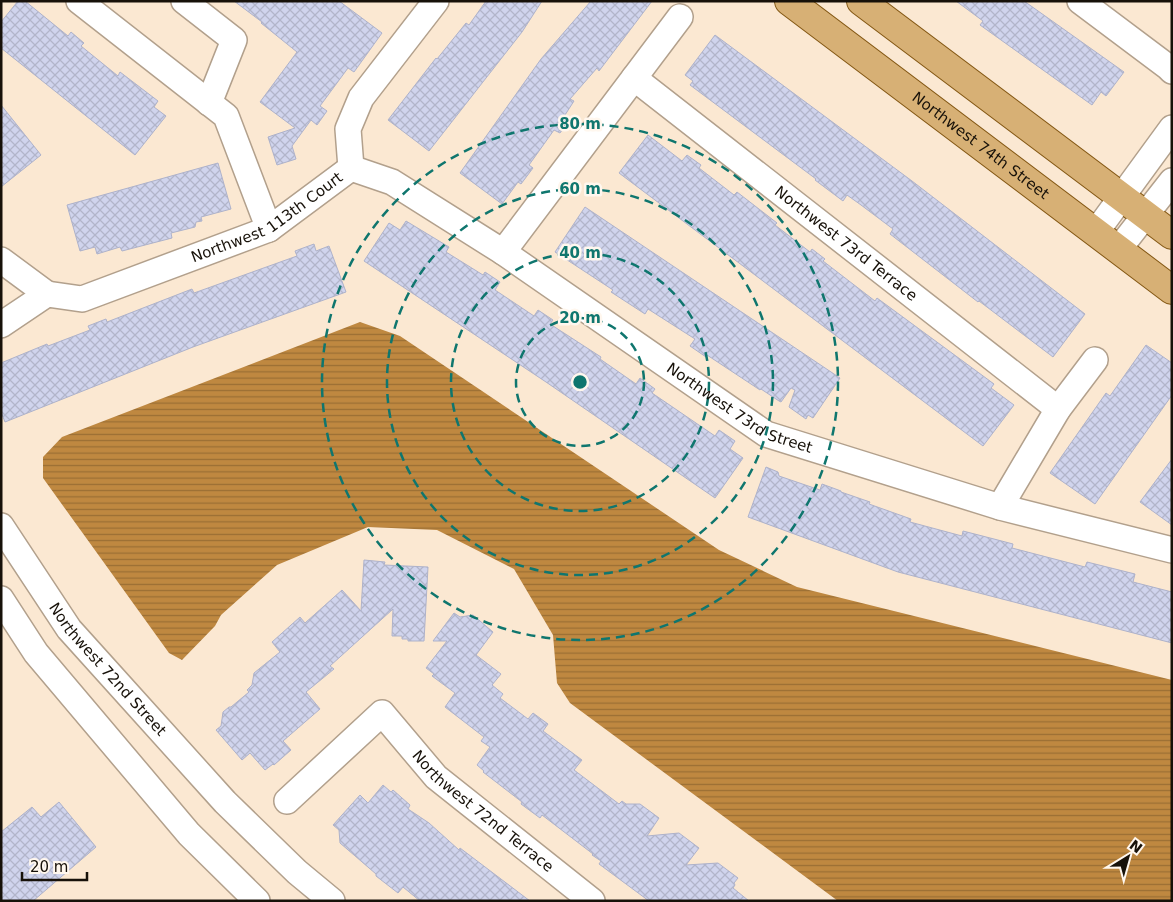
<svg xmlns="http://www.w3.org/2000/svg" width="1173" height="902" font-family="'DejaVu Sans',sans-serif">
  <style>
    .water { fill: url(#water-rules) }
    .building { fill: url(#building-cross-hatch); stroke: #aeb2ca }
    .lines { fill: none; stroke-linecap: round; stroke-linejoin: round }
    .minor-casing { stroke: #b2a08c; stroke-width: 28 }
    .major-casing { stroke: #835713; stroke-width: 30 }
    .minor { stroke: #fff; stroke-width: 25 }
    .major { stroke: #d7b075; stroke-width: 28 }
    .ring { fill: none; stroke: #0f766e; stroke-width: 2.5; stroke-dasharray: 9 6 }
    .labels { text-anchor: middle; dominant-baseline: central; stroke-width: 5; stroke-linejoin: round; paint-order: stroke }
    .street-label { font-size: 15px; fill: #171109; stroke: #fff7ee }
    .centre { fill: #0f766e; stroke: #fff7ee; stroke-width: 2.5 }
    .ring-label { font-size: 15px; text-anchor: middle; font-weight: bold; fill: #0f766e; stroke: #fff7ee; stroke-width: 5; stroke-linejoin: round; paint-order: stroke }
  </style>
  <defs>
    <pattern id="water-rules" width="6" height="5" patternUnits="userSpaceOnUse" patternTransform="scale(1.25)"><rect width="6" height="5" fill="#bf8840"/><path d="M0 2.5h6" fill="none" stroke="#9a6e34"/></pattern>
    <pattern id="building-cross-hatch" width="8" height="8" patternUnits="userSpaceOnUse" patternTransform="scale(1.25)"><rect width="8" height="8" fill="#d0d4ed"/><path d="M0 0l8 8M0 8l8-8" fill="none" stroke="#b2b5ca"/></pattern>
  </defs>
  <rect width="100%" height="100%" fill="#fbe8d2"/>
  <path class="water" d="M360,322l40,14 319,214 78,37 375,93v221h-334l-268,-198 -13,-20 -4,-48 -39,-66 -77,-39 -69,-3 -91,38 -56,50 -6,11 -33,34 -13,-7 -126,-175v-21l19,-20z"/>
  <path class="building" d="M18,1h7l43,35 3,-4 13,11 -3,3 37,30 2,-4 38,29 -4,6 12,9 -31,39 -134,-107v-26z
    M234,1h105l43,32 -28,39 -6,-4 -28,38 7,5 -10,14 -6,-5 -19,26 4,13 -19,6 -9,-28 27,-9 -35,-26 37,-50 -36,-29 1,-1z
    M486,1h56l-20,31 -93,119 -41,-31 48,-62 1,1 29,-36 3,2z
    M591,1h61l-53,70 -2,-3 -27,31 4,2 -9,14 5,4 -10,14 -6,-3 -25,35 4,3 -12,16 -3,-2 -16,22 -42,-31 81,-114z
    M956,1h68l100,71 -18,24 -5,-4 -9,13 -112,-80 3,-4z
    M715,35l197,146 173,133 -32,43 -74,-56 -1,1 -88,-68 3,-5 -32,-24 -14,-10 -4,6 -28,-21 1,-1 -126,-94 3,-4 -8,-6z
    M1,105l40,50 -40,32z
    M648,135l34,26 5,-6 14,10 -2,3 35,27 3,-3 40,31 -2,2 35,27 2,-3 13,10 -2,2 52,40 2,-3 117,86 -3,4 23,17 -31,41 -364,-273z
    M218,163l13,46 -30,8 1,4 -6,1 -1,5 -24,6 1,5 -50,13 -2,-4 -23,7 -2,-7 -15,4 -13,-46z
    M585,207l255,171 -27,40 -5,-3 -2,4 -17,-12 6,-17 -4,-2 -10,14 -2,-1 -18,-12 -1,1 -53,-35 -1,2 -16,-11 5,-7 -47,-30 -3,5 -34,-22 2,-2 -58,-38z
    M406,221l43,26 -3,5 37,23 2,-3 15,10 -5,8 39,26 4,-6 15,10 -3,4 51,33 -1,2 36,25 4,-6 15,11 -3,4 63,43 4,-6 16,11 -5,8 13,9 -28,40 -169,-116 -182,-121 25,-38 11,7z
    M314,244l2,7 13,-5 17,46 -153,55 -188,75 -4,-10v-49l46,-19 1,2 42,-16 -2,-4 18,-7 1,3 85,-33 2,4 103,-37 -2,-5z
    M1146,345l26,18v32l-77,109 -45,-31 56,-80 4,3z
    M1172,459v66l-32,-23z
    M766,467l12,5 1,4 41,14 2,-6 19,7v1l29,10 -1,2 42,15 -1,3 52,14 1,-5 31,8 19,5 -1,4 73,19 2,-5 48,12 -2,8 39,10v51l-274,-71 -150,-55z
    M364,560l21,2 -1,3 44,2 -4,74h-16v-2h-6v-3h-10l1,-27 -63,57 4,3 -28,23 14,17 -37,32 8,9 -17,15 -1,-1 -8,6 -15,-17 -8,7 -26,-30 5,-4 2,-14 6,-5h2l18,-15 -2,-2 5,-5 2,-12 26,-21 -8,-10 28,-25 5,6 37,-33 19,21z
    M454,613l6,4 13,-2 20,17 -17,23 25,19 -9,11 11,9 -3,4 28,21 5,-6 15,11 -5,7 39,29 -8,10 45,34 3,-3 4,3h14l19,14 -12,18 32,-3 20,15 -13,17 32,-2 20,15 -4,5 1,2 -2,3 16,13h-100l-50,-37 2,-3 -9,-6 1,-1 -51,-39 -2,3 -19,-14 1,-2 -39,-30 1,-1 -7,-6 13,-18 -9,-6 3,-4 -39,-30 10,-14 -23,-17 2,-2 -8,-6 21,-27h-14z
    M383,785l8,7 2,-2 17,15 -2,4 21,14 30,27 1,-2 70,53h-110l-17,-14 -5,6 -22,-17v-2l-36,-31 -1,-13 -6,-5 27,-30 8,8z
    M59,802l37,45 -63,54h-32v-69l31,-25 9,10z"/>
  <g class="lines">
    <g class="minor-casing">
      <g id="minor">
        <path d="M79,1l147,115 43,113"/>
        <path d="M184,1l50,39 -25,63"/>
        <path d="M1080,1l88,66 4,4"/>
        <path id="s1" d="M634,78l424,331"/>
        <path id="s2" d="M351,168l41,14 111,70 263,182 234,73 172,43"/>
        <path d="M351,168l-3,-39 13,-31 75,-97"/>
        <path d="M1096,232l76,-104"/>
        <path d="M1118,250l54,-69"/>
        <path d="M503,252l177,-235"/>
        <path d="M1,260l46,34"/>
        <path id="s3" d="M1,325l46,-31 35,5 187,-70 82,-61"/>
        <path d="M1000,507l58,-98 37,-49"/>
        <path id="s4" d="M1,526l68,103 156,173 72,70 35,29"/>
        <path d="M1,599l35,54 153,181 68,67"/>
        <path id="s5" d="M287,801l95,-88 54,64 156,124"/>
      </g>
    </g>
    <g class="major-casing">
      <g id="major">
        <path id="s6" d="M789,1l383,289"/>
        <path d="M861,1l311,234"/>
      </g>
    </g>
    <use href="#minor" class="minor"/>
    <use href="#major" class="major"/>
  </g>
  <g class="ring">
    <circle cx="580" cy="382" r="64"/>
    <circle cx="580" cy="382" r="129"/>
    <circle cx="580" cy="382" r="193"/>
    <circle cx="580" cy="382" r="258"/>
  </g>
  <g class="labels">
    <g class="street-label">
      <text stroke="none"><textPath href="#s6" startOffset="240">Northwest 74th Street</textPath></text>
      <text stroke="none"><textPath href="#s3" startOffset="294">Northwest 113th Court</textPath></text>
      <text stroke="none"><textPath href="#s1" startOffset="269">Northwest 73rd Terrace</textPath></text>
      <text stroke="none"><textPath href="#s2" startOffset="459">Northwest 73rd Street</textPath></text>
      <text stroke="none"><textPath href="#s4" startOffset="179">Northwest 72nd Street</textPath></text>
      <text stroke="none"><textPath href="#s5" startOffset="271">Northwest 72nd Terrace</textPath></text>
    </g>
  </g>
  <circle cx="580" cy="382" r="8" class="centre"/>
  <g class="ring-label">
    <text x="580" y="129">80 m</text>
    <text x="580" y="194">60 m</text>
    <text x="580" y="258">40 m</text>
    <text x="580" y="323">20 m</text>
  </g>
  <rect width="1173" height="902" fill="none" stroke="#171109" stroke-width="5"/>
  <g transform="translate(1128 857) rotate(37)" stroke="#fff7ee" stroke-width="4" paint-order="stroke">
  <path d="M0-4L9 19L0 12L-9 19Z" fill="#171109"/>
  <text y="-8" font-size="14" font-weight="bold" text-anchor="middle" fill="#171109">N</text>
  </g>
  <path d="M22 872v8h65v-8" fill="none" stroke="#171109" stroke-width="2.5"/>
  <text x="30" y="872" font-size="15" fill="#171109" stroke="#fff7ee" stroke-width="4" paint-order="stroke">20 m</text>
</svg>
